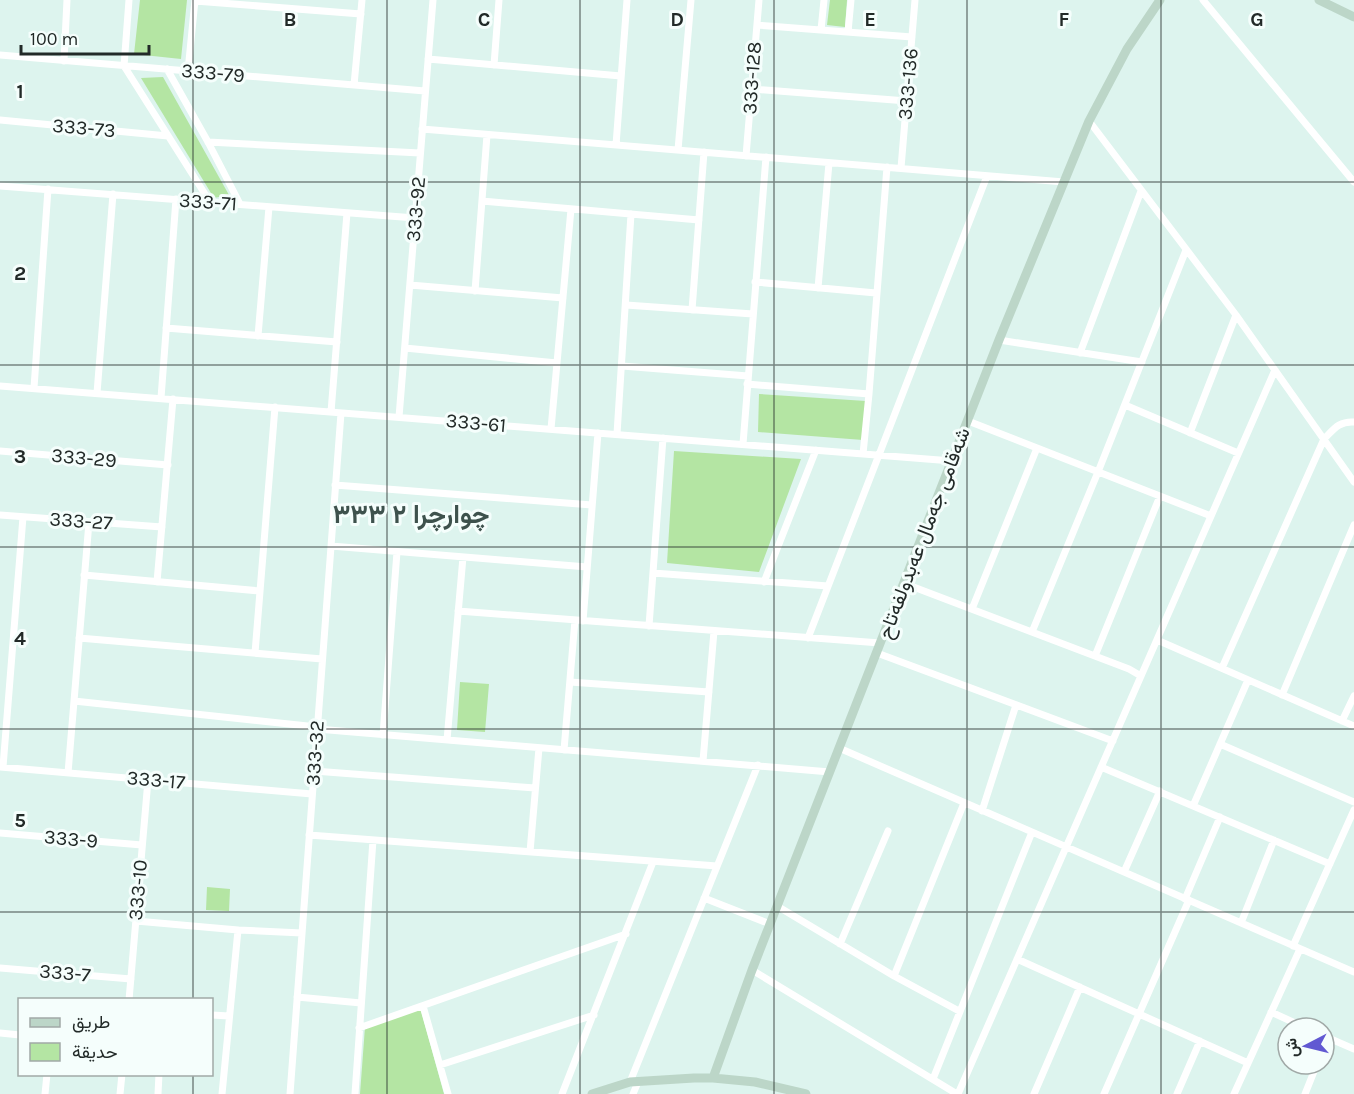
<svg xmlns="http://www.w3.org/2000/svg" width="1354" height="1094" font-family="Karla,Vazirmatn,sans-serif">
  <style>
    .green { fill: #b4e5a3 }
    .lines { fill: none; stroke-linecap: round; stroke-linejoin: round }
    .street { stroke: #fff; stroke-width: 7 }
    .secondary { stroke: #bcd6c8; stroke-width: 9 }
    .grid { fill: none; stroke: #222a28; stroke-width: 1.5; stroke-opacity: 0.55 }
    .labels { text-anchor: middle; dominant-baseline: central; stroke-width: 6; stroke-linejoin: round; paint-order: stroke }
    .street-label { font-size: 20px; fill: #222a28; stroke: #f5fefc }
    .district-label { font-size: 26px; font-weight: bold; fill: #3e524d; stroke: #f5fefc }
    .grid-label { font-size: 20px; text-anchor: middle; font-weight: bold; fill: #222a28; stroke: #f5fefc; stroke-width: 6; stroke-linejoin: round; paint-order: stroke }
  </style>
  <rect width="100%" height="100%" fill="#ddf4ee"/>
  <path class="green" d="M140,0h47l-6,59 -47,-5z
    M830,0h17l-2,27 -18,-2z
    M163,77l66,118 -15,3 -73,-120z
    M759,394l107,7 -3,39 -105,-8z
    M674,451l127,8 -42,113 -92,-9z
    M460,682l29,2 -4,48 -28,-2z
    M207,887l23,2 -1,22 -23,-1z
    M420,1007l24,87h-84l5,-67z"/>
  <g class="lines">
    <path class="street" d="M129,0l-5,66 86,136
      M1203,0l151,182
      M195,1l166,13
      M757,25l155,12
      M821,30l3,-30
      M848,32l3,-32
      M0,55l425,36
      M428,59l193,17
      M64,61l3,-61
      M494,65l5,-65
      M167,69l41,73 32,62
      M188,71l7,-71
      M354,85l8,-85
      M752,89l155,12
      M0,120l168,16
      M1089,121l147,194 118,167
      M422,129l642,53
      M208,142l212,11
      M616,145l11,-145
      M678,150l13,-150
      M746,156l13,-156
      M901,168l14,-168
      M0,186l415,32
      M482,201l217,19
      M755,282l121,11
      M410,285l153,13
      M818,288l11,-125
      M475,291l12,-156
      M626,305l127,9
      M692,310l12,-158
      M166,328l171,14
      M258,336l11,-129
      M999,340l143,22
      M405,348l152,15
      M1080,353l61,-162
      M622,366l126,10
      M747,384l122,10
      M0,386l952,75
      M34,388l14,-199
      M97,393l16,-199
      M161,398l15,-199
      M1125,405l113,48
      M331,412l16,-199
      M399,417l34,-417
      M968,421l243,95
      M551,429l20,-220
      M1190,433l46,-118
      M617,434l14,-220
      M743,444l23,-287
      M0,451l168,14
      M863,454l6,-60 18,-227
      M335,485l257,20
      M0,515l162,12
      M331,546l256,21
      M653,573l175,13
      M84,575l176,16
      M157,582l16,-183
      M764,582l52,-132
      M903,583l226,86 12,7
      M972,609l65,-161
      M458,611l422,32
      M583,621l15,-188
      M649,626l14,-188
      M1032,632l66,-160 88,-222
      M79,638l243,21
      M808,638l179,-462
      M1157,640l197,86
      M255,653l20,-246
      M877,653l236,88
      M1095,656l65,-160
      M1222,668l102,-229c10,-10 15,-18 30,-17
      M570,682l139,10
      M1282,695l72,-170
      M74,701l243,26
      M1342,721l12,-25
      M317,729l513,43
      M383,735l14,-183
      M447,740l16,-183
      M1220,744l134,58
      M839,748l515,224
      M564,750l11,-130
      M703,761l11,-130
      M0,767l312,27
      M3,767l20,-250
      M1101,767l229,97
      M314,771l221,17
      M68,773l21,-251
      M1193,806l55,-126
      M982,811l34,-106
      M0,833l142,12
      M309,835l408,31
      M530,852l9,-104
      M1124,872l36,-81
      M704,898l66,26
      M1185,899l35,-82
      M777,906l117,70 65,35
      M136,921l102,9 64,3
      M1241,923l33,-83
      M840,944l48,-113
      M1293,946l61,-136
      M1017,959l231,104
      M0,968l131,11
      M752,970l205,124
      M894,976l70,-173
      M297,997l64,6
      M129,1000l19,-220
      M423,1006l25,88
      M1271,1012l35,16
      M212,1015l17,1
      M359,1028l267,-94
      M0,1033l20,2
      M1324,1036l30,13
      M1324,1048l4,-10
      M440,1065l154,-50
      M933,1079l99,-247
      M630,1082l128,-317
      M45,1094l2,-20
      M120,1094l2,-20
      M158,1094l1,-20
      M222,1094l16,-164
      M290,1094l51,-681
      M355,1094l18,-254
      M562,1094l91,-232
      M633,1094l5,-12
      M958,1094l317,-724
      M1034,1094l46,-107
      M1104,1094l85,-194
      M1177,1094l23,-53
      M1234,1094l66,-145
      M1305,1094l12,-30"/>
    <path class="secondary" d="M1319,0l35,17
      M713,1078l39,-108 247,-630 90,-219 38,-72 33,-49
      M592,1094l38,-12 64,-4h19l42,4 51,12"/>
  </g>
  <path class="grid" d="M193,0v1000M387,0v1094M580,0v1094M774,0v1094M967,0v1094M1161,0v1094M0,182h1354M0,365h1354M0,547h1354M0,729h1354M0,912h1354M193,1074v20"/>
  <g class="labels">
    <g class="street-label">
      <text transform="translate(213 73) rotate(5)">333-79</text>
      <text transform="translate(752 78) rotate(-86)">333-128</text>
      <text transform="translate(908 84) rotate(-85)">333-136</text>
      <text transform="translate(84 128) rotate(5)">333-73</text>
      <text transform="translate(208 202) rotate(4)">333-71</text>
      <text transform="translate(416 209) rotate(-85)">333-92</text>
      <text transform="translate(476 423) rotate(5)">333-61</text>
      <text transform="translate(84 458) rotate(5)">333-29</text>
      <text transform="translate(81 521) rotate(4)">333-27</text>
      <text transform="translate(924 533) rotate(-69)">شەقامی جەمال عەبدولفەتاح</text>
      <text transform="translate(315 753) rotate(-86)">333-32</text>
      <text transform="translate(156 780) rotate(5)">333-17</text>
      <text transform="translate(71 839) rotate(5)">333-9</text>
      <text transform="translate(138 890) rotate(-85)">333-10</text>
      <text transform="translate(65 973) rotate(5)">333-7</text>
    </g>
    <g class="district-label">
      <text x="411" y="514">چوارچرا ٢ ٣٣٣</text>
    </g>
  </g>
  <g class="grid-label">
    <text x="290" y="26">B</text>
    <text x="484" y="26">C</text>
    <text x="677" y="26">D</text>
    <text x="870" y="26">E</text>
    <text x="1064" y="26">F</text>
    <text x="1257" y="26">G</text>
    <text x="20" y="98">1</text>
    <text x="20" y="280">2</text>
    <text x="20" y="463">3</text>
    <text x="20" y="645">4</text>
    <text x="20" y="827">5</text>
  </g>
  <rect x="18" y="998" width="195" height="78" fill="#f5fefc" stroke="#a1a9a7" stroke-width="1.5"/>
  <rect x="30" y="1018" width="30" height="9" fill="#bcd6c8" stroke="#a1a9a7" stroke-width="1.5"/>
  <text x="72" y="1028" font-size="18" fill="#222a28">طريق</text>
  <rect x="30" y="1043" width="30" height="18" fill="#b4e5a3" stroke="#a1a9a7" stroke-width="1.5"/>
  <text x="72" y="1058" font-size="18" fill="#222a28">حديقة</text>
  <g transform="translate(1306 1046) rotate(263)"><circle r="28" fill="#f5fefc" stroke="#a1a9a7" stroke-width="1.5"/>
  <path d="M0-4.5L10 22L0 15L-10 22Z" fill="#6159d2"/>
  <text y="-9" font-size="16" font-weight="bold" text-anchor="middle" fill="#222a28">ش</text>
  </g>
  <path d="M21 45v9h128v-9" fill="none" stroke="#222a28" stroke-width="3"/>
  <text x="30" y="45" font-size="18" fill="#222a28" stroke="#f5fefc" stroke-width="4.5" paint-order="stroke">100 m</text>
</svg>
